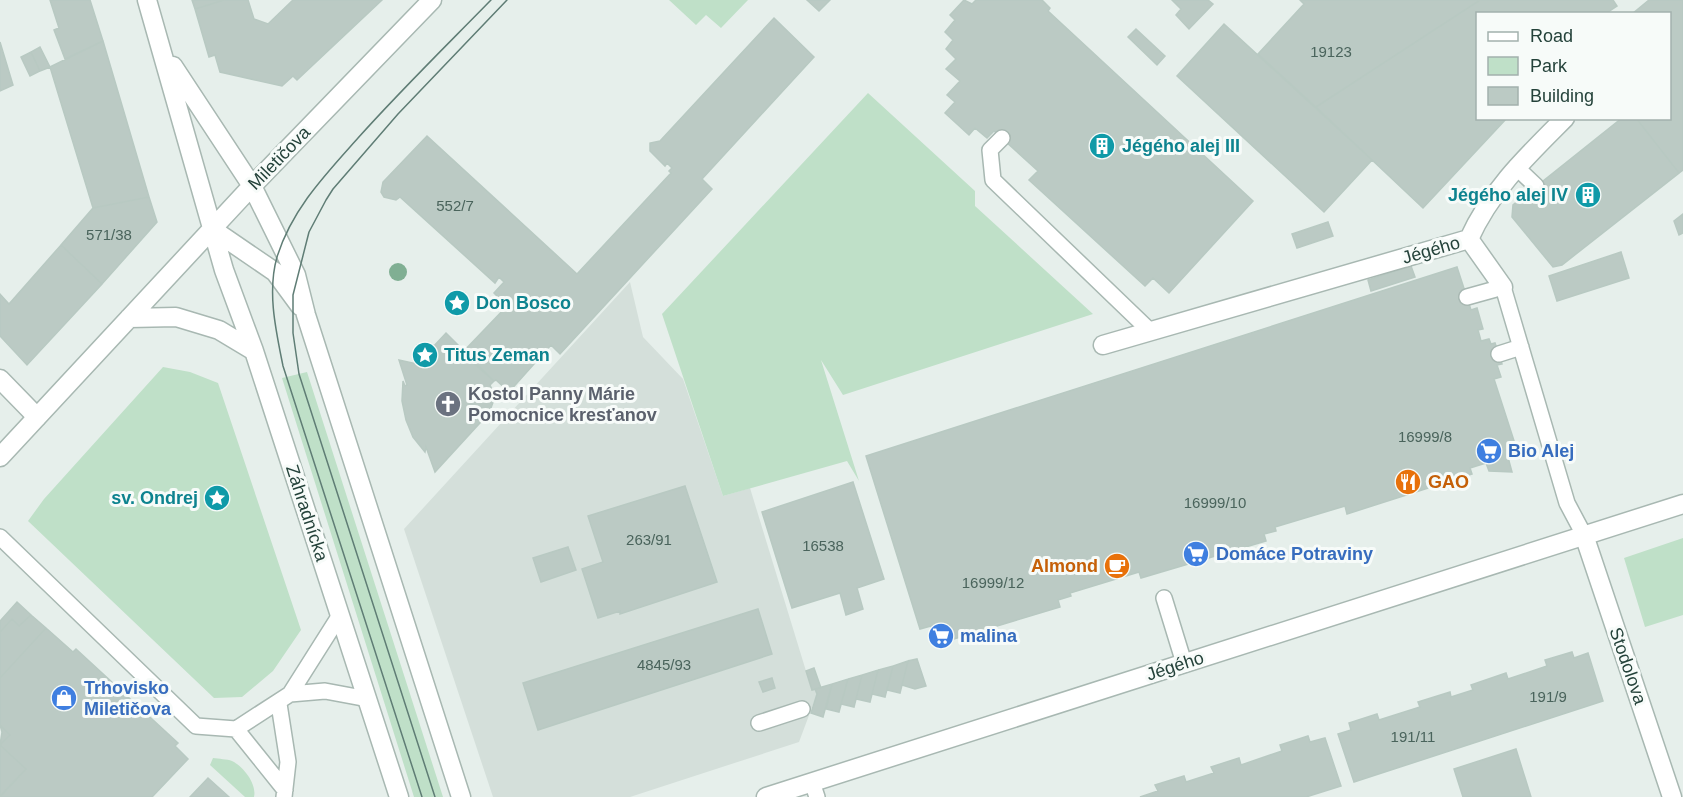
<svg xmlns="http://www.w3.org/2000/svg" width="1683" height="797" font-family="Arial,sans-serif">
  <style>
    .built { fill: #d4dfda }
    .green { fill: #bfe0c8 }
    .building { fill: #bbcac4; stroke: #b8c9c2; stroke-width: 1.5 }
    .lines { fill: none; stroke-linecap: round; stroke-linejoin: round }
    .service-casing { stroke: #a8b8b2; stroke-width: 18 }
    .minor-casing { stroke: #a8b8b2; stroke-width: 21 }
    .tertiary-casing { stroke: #a8b8b2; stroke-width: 21 }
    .service { stroke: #fff; stroke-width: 15 }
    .minor { stroke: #fff; stroke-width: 18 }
    .tertiary { stroke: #fff; stroke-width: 18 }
    .tram { stroke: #5f7d75; stroke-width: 1.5 }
    .tree { fill: #80af93 }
    .labels { text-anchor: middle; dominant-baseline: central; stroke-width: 6; stroke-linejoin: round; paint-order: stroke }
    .number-label { font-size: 15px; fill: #4a645c }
    .culture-label { font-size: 18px; font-weight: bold; fill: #0d838f; stroke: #f7fbf9; text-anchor: start }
    .street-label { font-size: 18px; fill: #24423a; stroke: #f7fbf9 }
    .worship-label { font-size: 18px; font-weight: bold; fill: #5b616d; stroke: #f7fbf9; text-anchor: start }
    .shop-label { font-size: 18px; font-weight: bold; fill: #366cbe; stroke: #f7fbf9; text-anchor: start }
    .food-label { font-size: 18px; font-weight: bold; fill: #c56008; stroke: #f7fbf9; text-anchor: start }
  </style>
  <rect width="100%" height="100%" fill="#e6efeb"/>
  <path class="built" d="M630,282l13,55 40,42 40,117 27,-8 56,183 6,19 3,-1 2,5 -18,48 -169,55h-137l-89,-268z"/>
  <path class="green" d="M669,0h79l-27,28 -15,-13 -10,10z
    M868,93l107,98v15l118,108 -250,81 -22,-35 38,121 -12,-20 -124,35 -61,-182z
    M163,367l27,5 28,11 83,247 -28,41 -31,26 -28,1 -186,-177 16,-22z
    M307,372l136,425h-29l-132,-419z
    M1683,538v77l-38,12 -21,-69z
    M213,758c6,1 14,1 19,3 12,6 25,23 22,36h-9l-35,-32z"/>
  <path class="building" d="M50,0h40l13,41 -38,18 -11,-29 5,-2z
    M192,0h32l-29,9z
    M224,0h24l6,19 14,5 25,-24h89l-85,80 -4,-4 -11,10 -62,-14 -5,-17 -6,2 -14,-48z
    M807,0h23l-11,11z
    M964,0l8,4 4,-4h66l8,8 -2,3 205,190 -84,92 -16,-15 -8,8 -116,-106 9,-9 -44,-40 -7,7 -12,-10 -6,7 -24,-22 10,-11 -8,-7 13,-14 -14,-12 10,-10 -10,-10 7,-9 -8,-8 10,-12 -5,-5z
    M1172,0h36l5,4 -24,25 -13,-14 5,-6z
    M1300,0h180l-164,107 -58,-53 46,-50z
    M1480,0h133l4,6 -12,8h-127v104h29l-84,90 -107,-101z
    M1649,0h34v170l-4,3 -43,-55h34v-104h-38z
    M774,18l40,39 -112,122 10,10 -152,165 -9,-9 -42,47 -13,-12 -2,1 -32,-28 45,-47 -13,-13 10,-11 -5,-5 -4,6 -95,-86 -4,3 -12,-3 -3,-5 2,-10 44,-46 150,138 94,-101 -2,-2 3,-3 -5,-5 -2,3 -15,-15v-8l10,-2z
    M1224,24l148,136 -48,52 -147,-136z
    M1136,29l29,27 -8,9 -29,-28z
    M103,41l46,156 -56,11 -43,-141z
    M0,42l13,43 -13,6z
    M40,47l10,20 -10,4 -9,-19z
    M31,52l9,19 -10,5 -9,-19z
    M1622,118h14l43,55 -117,92 -9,2 -41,-50 1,-12z
    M149,197l8,25 -55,62 -41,-39 32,-37z
    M1683,214v19l-4,2 -5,-14z
    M1328,222l5,14 -36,12 -5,-14z
    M61,245l41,39 -75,81 -27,-29v-42l9,10z
    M1621,252l8,26 -72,23 -8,-25z
    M1411,266l4,11 -44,14 -3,-11z
    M1457,267l14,43 6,-2 6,21 -5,1 3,11 8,-2 2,5 4,-1 7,21 -5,1 4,12 -7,2 22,68 -10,3 6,22 -23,-1 -3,-8 -16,5 2,6 -125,40 -2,-8 -70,21 1,4 -12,3 2,7 -125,37 -2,-6 -69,21 1,3 -13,4 2,7 -123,37 -6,-18 -11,3 -54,-173z
    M446,333l48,48 -4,4 5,12 -6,16 -54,59 -9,-25 -1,5 -12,-15 -7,-17 -4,-19 1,-20 2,5 2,-1 -8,-25 18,4z
    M853,482l31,97 -27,9 6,21 -17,6 -6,-22 -48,15 -30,-96z
    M685,486l32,96 -97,32v-3l-22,7 -16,-49 21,-7 -15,-46z
    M568,547l8,23 -35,12 -8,-24z
    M17,602l14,13 -12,11 -7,-7 -12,13v-11z
    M758,609l14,45 -234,76 -15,-47z
    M31,615l15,13 -46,50v-46l12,-13 7,7z
    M46,628l27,24 3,-3 102,94 -3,3 13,13 -36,38h-152l26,-28 -26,-24 10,-10 -10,-10v-47z
    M1572,652l2,6 14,-5 15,48 -249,81 -16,-48 13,-4 -2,-7 28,-9 2,6 41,-13 -2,-5 32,-10 1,5 22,-7 -2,-5 35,-12 2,6 39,-13 -2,-6z
    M917,659l9,27 -11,3 -13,-4 6,-24z
    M908,661l-8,32 -13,-3 6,-24z
    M893,666l-8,31 -13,-3 6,-24z
    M814,668l7,20 -9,2 -6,-19z
    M878,670l-8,32 -14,-3 6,-24z
    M862,675l-8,32 -13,-3 7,-25z
    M772,678l3,10 -12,4 -4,-10z
    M848,679l-9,33 -13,-3 6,-25z
    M832,684l-9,33 -12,-4 6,-19 -2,-5z
    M0,725l10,10 -10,10 2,-13z
    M1308,736l2,6 15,-4 16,48 -35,11h-166l18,-6 -3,-6 29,-9 2,6 28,-9 -3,-6 28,-9 2,7 41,-14 -2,-6z
    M0,745l26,24 -26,27z
    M1516,749l15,48h-68l-9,-28z
    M208,778l21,19h-39z"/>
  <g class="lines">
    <g class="service-casing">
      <path id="service" d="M1002,138l-12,12 3,30 157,151
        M1516,167l20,19
        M1467,297l36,-10 64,216 17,32
        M1499,354l22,-7
        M0,537l196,189 40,3 54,-35 50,-79
        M1164,598l20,65
        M290,694l35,-3 43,8
        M279,704l9,58 -4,35
        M759,723l43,-14
        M236,729l49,61
        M812,782l5,15"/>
    </g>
    <g class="minor-casing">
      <path id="minor" d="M1469,239c22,-49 58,-83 96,-121
        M1103,345l366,-106 34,48
        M0,379l37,38
        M1584,535l88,262"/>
    </g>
    <g class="tertiary-casing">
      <path id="tertiary" d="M147,0l77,270 30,81 145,446
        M173,66l79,120 44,89 10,40 155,482
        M212,229l63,43 25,34
        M129,318l47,-1 43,13 35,21
        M0,457l252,-271 180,-186
        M766,797l917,-293"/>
    </g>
    <use href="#service" class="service"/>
    <use href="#minor" class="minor"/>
    <use href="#tertiary" class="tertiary"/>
    <path class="tram" d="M422,797l-139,-431c-7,-35 -16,-74 -6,-109 15,-48 48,-82 81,-119 43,-48 88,-92 133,-138
      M435,797l-136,-423 -6,-41v-38l16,-63 17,-32 7,-11 65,-75 109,-114"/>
  </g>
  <circle class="tree" cx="398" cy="272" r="9"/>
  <defs>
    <g id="building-disc" transform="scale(1.35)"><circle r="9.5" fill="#0f9aa8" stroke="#f7fbf9"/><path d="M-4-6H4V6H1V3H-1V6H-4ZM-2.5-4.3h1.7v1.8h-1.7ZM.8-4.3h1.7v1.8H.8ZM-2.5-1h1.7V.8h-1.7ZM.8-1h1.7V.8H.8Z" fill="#fff"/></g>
    <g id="sight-disc" transform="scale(1.35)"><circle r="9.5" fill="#0f9aa8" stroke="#f7fbf9"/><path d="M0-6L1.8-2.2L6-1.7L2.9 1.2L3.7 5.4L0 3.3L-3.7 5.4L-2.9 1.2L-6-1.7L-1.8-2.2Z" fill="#fff"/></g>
    <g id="church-disc" transform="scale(1.35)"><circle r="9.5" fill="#6b7280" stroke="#f7fbf9"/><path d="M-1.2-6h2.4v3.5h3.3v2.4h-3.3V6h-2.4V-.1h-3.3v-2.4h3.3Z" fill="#fff"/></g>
    <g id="supermarket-disc" transform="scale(1.35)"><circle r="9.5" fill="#3f7fe0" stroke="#f7fbf9"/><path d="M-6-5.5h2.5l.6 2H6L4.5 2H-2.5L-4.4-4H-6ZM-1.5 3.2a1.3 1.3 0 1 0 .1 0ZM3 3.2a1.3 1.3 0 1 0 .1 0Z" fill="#fff"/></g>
    <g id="restaurant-disc" transform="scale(1.35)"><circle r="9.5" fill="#e8710a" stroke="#f7fbf9"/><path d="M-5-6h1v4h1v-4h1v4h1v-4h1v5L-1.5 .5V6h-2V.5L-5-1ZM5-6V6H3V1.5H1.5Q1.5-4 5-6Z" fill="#fff"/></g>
    <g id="cafe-disc" transform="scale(1.35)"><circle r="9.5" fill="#e8710a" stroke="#f7fbf9"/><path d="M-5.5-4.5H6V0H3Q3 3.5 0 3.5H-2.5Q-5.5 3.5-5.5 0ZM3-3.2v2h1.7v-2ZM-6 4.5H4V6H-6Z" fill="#fff"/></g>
    <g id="shop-disc" transform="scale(1.35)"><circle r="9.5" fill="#3f7fe0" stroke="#f7fbf9"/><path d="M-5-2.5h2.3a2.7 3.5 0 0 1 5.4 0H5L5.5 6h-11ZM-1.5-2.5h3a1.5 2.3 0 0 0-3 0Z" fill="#fff"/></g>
  </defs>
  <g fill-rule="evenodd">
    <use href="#building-disc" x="1102" y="146"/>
    <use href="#building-disc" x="1588" y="195"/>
    <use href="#sight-disc" x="457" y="303"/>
    <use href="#sight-disc" x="425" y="355"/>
    <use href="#church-disc" x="448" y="404"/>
    <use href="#supermarket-disc" x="1489" y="451"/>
    <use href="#restaurant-disc" x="1408" y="482"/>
    <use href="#sight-disc" x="217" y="498"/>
    <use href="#supermarket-disc" x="1196" y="554"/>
    <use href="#cafe-disc" x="1117" y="566"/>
    <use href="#supermarket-disc" x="941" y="636"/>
    <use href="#shop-disc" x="64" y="698"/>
  </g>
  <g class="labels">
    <g class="number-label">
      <text x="1331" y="51">19123</text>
      <text x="455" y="205">552/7</text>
      <text x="109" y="234">571/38</text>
      <text x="1425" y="436">16999/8</text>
      <text x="1215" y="502">16999/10</text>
      <text x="649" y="539">263/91</text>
      <text x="823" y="545">16538</text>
      <text x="993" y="582">16999/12</text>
      <text x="664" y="664">4845/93</text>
      <text x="1548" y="696">191/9</text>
      <text x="1413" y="736">191/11</text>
    </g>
    <g class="culture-label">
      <text x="1122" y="146">Jégého alej III</text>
      <text x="1568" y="195" text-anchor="end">Jégého alej IV</text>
      <text x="476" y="303">Don Bosco</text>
      <text x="444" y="355">Titus Zeman</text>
      <text x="198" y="498" text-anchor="end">sv. Ondrej</text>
    </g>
    <g class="street-label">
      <text transform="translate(279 158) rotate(-46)">Miletičova</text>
      <text transform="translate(1431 250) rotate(-16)">Jégého</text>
      <text transform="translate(307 513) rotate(72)">Záhradnícka</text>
      <text transform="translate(1175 666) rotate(-18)">Jégého</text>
      <text transform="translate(1628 666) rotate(71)">Stodolova</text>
    </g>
    <g class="worship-label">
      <text x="468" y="394">Kostol Panny Márie<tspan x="468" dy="21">Pomocnice kresťanov</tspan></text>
    </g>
    <g class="shop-label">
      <text x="1508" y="451">Bio Alej</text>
      <text x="1216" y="554">Domáce Potraviny</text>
      <text x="960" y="636">malina</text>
      <text x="84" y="688">Trhovisko<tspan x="84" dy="21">Miletičova</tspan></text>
    </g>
    <g class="food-label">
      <text x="1428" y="482">GAO</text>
      <text x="1098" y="566" text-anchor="end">Almond</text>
    </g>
  </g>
  <rect x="1476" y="12" width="195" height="108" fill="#f7fbf9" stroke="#a3b1ad" stroke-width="1.5"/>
  <rect x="1488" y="32" width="30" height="9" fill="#ffffff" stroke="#a3b1ad" stroke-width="1.5"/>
  <text x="1530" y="42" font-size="18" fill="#24423a">Road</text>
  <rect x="1488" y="57" width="30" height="18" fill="#bfe0c8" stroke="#a3b1ad" stroke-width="1.5"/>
  <text x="1530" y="72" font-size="18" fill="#24423a">Park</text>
  <rect x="1488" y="87" width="30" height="18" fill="#bbcac4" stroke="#a3b1ad" stroke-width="1.5"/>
  <text x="1530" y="102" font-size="18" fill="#24423a">Building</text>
</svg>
